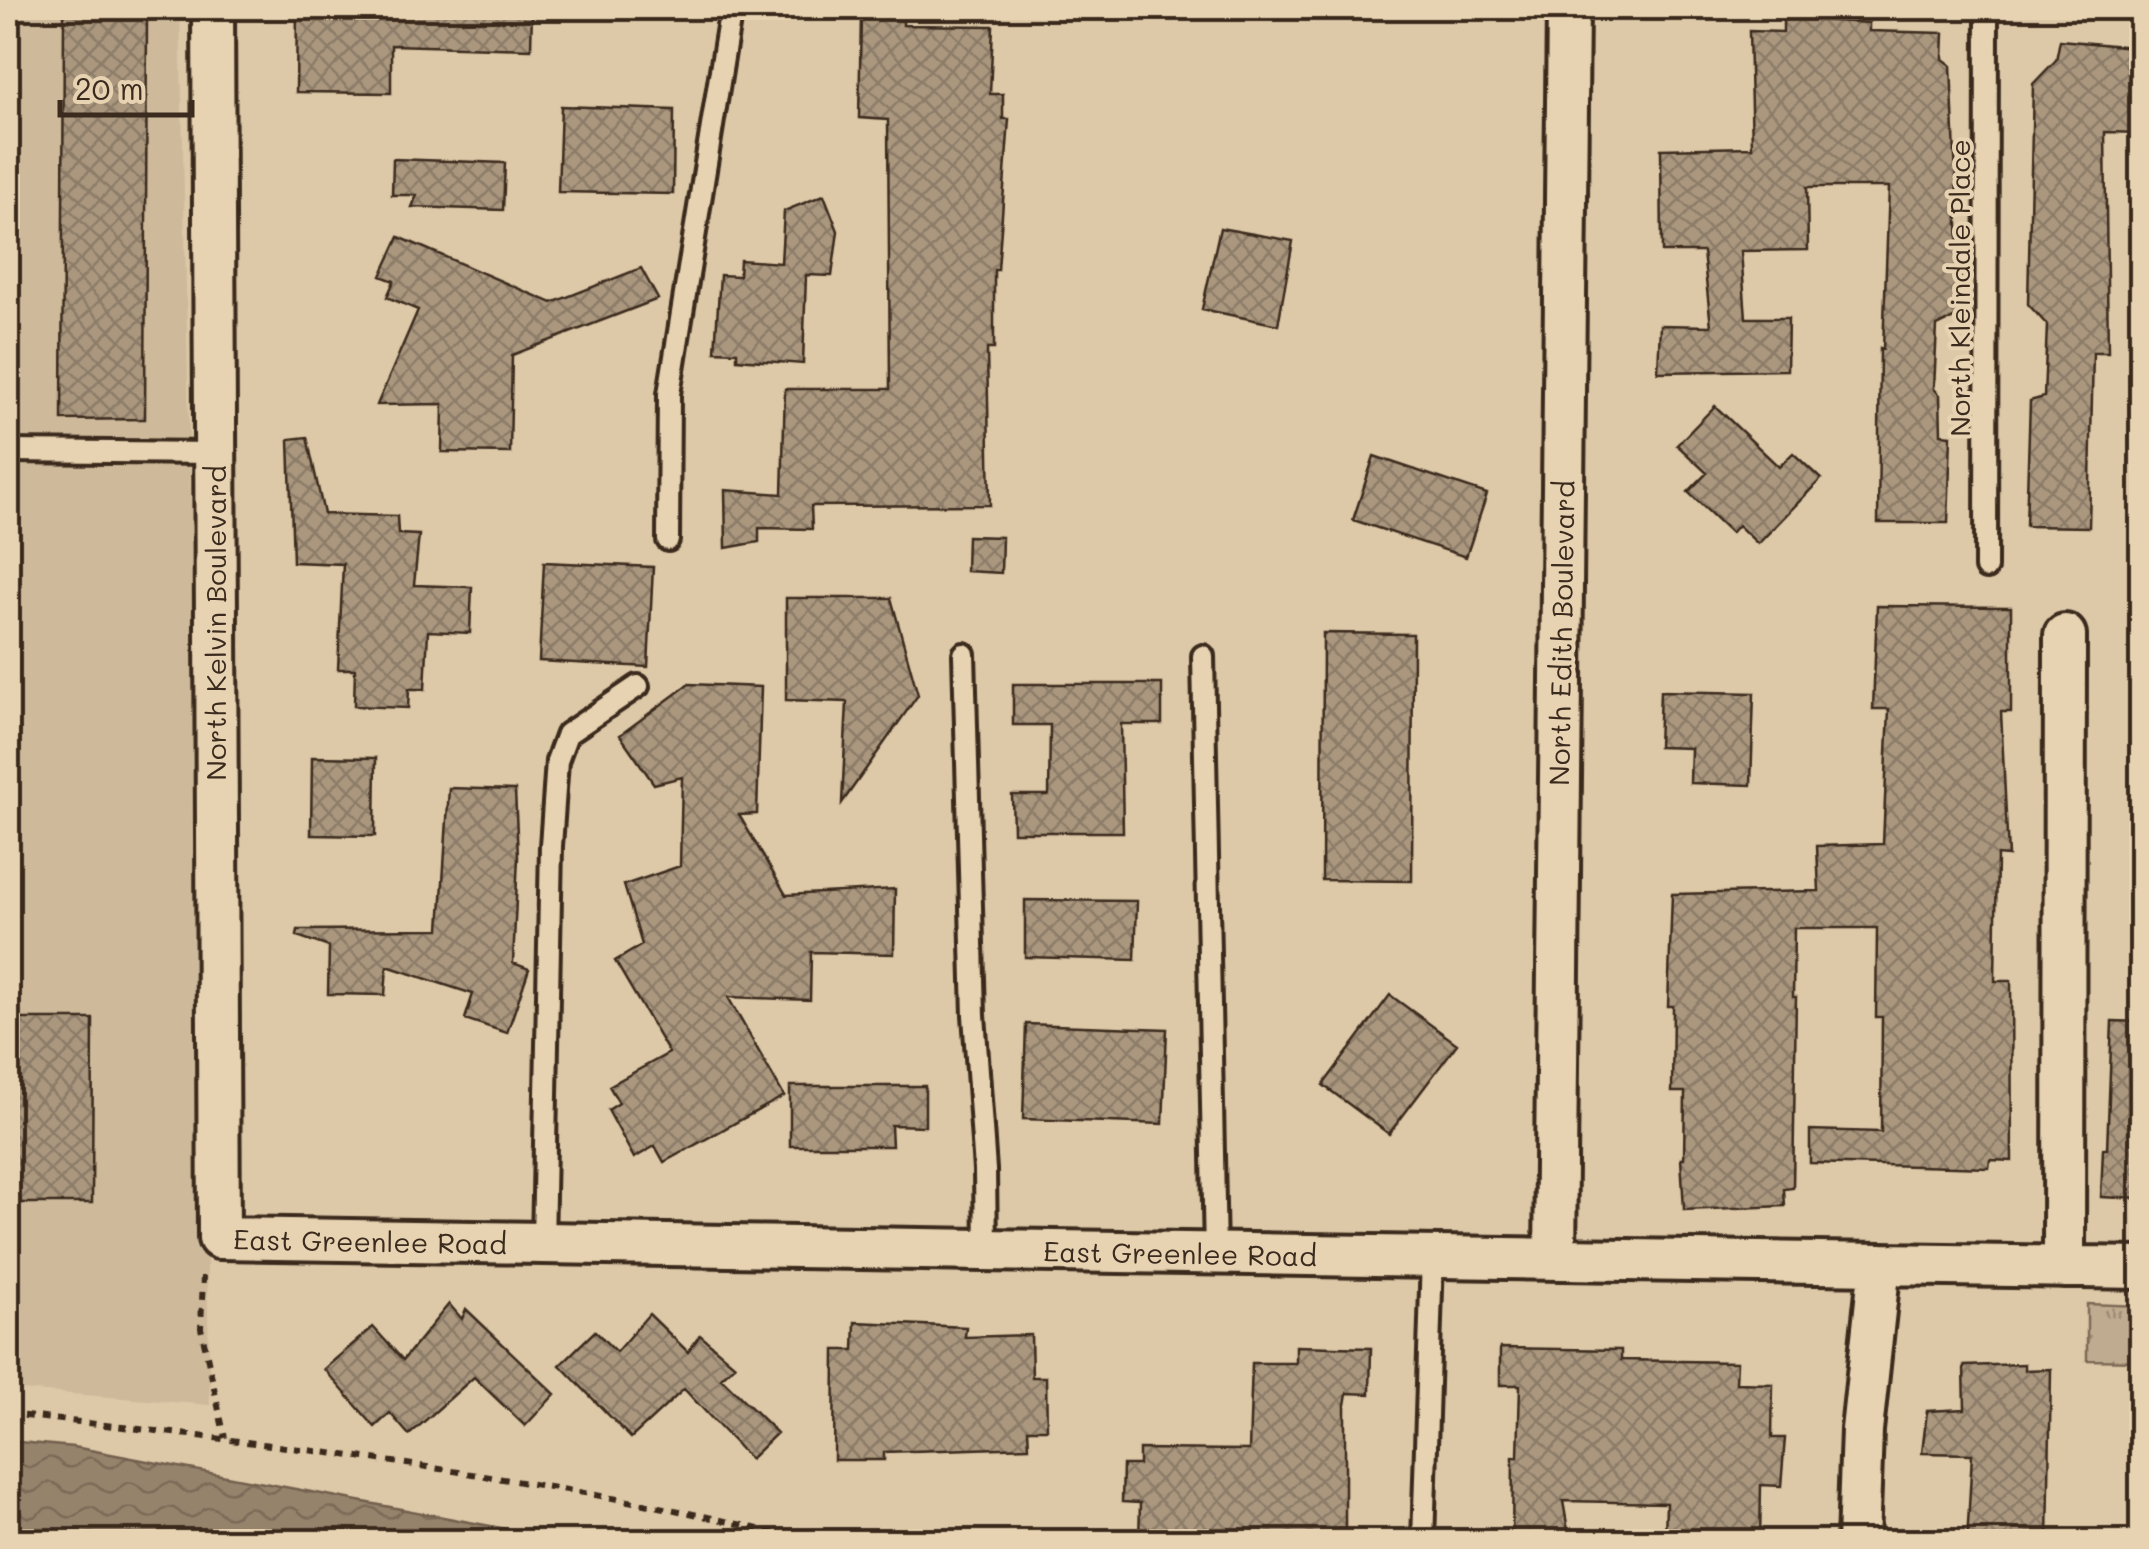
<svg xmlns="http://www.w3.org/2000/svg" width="2149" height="1549" font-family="Mali,sans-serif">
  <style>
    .built { fill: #ceba9b }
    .grass { fill: url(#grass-tufts); stroke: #7d6a56; stroke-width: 2.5 }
    .water { fill: url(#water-waves); stroke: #725f4d; stroke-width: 2.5 }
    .building { fill: url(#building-cross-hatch); stroke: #3b2a1e; stroke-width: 2.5 }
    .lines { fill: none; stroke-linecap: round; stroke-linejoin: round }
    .service-casing { stroke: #3b2a1e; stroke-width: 28 }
    .minor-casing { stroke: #3b2a1e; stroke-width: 48 }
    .path { stroke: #3b2a1e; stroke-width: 6; stroke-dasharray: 8 8; stroke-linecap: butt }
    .service { stroke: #e7d3b1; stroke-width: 20 }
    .minor { stroke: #e7d3b1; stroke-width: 40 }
    .labels { text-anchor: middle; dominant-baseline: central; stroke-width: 8; stroke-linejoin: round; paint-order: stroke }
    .street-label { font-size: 28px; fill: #3b2a1e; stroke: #e7d3b1 }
  </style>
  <defs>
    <pattern id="grass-tufts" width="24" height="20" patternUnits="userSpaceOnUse" patternTransform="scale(2.5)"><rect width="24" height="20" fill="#bfab8f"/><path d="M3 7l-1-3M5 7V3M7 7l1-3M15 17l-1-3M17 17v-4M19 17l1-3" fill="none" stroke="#9c8b74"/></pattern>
    <pattern id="water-waves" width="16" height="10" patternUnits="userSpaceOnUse" patternTransform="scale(2.5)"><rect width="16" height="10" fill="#96836c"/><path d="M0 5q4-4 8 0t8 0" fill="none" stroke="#7c6b58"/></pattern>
    <pattern id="building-cross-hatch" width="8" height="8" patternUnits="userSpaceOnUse" patternTransform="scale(2.5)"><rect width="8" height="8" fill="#aa977e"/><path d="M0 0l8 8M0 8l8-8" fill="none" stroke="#8c7b67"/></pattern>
  </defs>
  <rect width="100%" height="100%" fill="#ddc9a8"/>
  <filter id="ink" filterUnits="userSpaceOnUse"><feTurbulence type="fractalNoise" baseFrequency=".01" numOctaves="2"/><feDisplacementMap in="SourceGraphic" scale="20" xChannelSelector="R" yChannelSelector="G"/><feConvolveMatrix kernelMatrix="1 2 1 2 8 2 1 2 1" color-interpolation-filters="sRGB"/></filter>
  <g filter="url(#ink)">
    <path class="built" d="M8,8h172l30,1397 -202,-16z"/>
    <path class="grass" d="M2087,1304l54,2v55l-54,-1z"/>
    <path class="water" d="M8,1441l66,6 495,94h-561z"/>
    <path class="building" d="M297,8h235l-1,41 -140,-4v48l-95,-1z
      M64,14h83l-2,405 -83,1z
      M861,16l42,1v8l90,1 -3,68h13v25h6l-11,151h-4v79h-7l3,156 -179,1 1,23 -53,-1v14l-33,6 -1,-58 57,4 3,-105h105l-2,-269 -29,-2z
      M1783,18l86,5v8l75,2 -1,26 8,6 11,249 -25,12 -3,63 6,6 1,39 10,1 -3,88h-70l2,-175 3,1 6,-162h-82l1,63 -67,1 5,67h42l-1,52 -129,2 2,-47 51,1 -8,-74h-41l-1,-103 91,-2 -3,-116 34,1z
      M2060,40l82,8v85l-37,-1 3,220h-15l-4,175 -63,-1 4,-125 14,-4 3,-72 -19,-21 5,-220 23,-24z
      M561,106l113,4 -1,84 -115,-2z
      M393,159l112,4 -2,47 -91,-3 5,-12h-25z
      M824,195l14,36 -6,45 -26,-1 -3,89 -66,-5v-7l-22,-1 5,-76 19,1 1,-16 41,3 3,-52z
      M1220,228l73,13 -15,84 -76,-16z
      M399,237l153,66 89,-35 17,31 -146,56 -2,98 -68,-1 1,-48 -66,1 41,-95 -31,-13 7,-16 -13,-5z
      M1715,406l64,61 14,-14 28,26 -63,65 -20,-19 -7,8 -43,-41 19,-19 -30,-28z
      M307,437l17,77 73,2 1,18 21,1 -5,50 58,2 -2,46 -42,-2 -3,58h-16l-1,19 -54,-2 1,-37h-17l5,-105 -50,-2 -4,-123z
      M1374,456l113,38 -21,63 -113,-37z
      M967,536l35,1 -1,36 -35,-2z
      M544,562l109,5 -5,100 -109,-6z
      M786,598h105l27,97 -76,108 5,-101 -61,-2z
      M1877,606l134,1v105h-10l7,144 -11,-1 -2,126h16l1,180 -22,-1 -1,8 -179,-5v-33l71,2 1,-115h-6l1,-89h-83l-1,69h3l-3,191 -9,1 1,17 -101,4 -3,-52h3l1,-66h-13l1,-86h-5l4,-112 147,-3 -2,-45 66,-2 6,-135h-16z
      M1323,633l90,1 -1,247 -90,-1z
      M689,684l72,3 -4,127 -18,1 47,80 109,-6 -1,65 -83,-2 -1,48 -82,-3 56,99 -120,66 -9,-16 -21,12 -26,-48 11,-7 -10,-17 60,-33 -54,-92 27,-16 -18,-60 56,-19 2,-89 -28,7 -34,-49z
      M1013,684h149v40h-41l2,108h-110l-1,-37h37l1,-70h-37z
      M1660,691l94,2 -3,92 -61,-2 1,-35 -33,-1z
      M312,757l64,1 -1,78 -64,-1z
      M449,788l66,2 3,67 -5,106 16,6 -22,64 -42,-14 8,-25 -86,-28 -2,29 -57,-1 1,-47 -32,-11 1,-6 142,-1z
      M1025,900l112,1 -2,59 -110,-3z
      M1390,995l67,49 -68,90 -66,-49z
      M8,1019h85l-1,184h-84z
      M2112,1021l30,1v177l-41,-2 2,-48h4z
      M1026,1024l141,5 -4,95 -140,-5z
      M790,1086h135v40l-34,-1 1,21h-102z
      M449,1304l13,15 4,-10 89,85 -30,32 -51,-49 -65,58 -19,-22 -15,14 -51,-58 49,-42 30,33z
      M649,1314l39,38 12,-17 35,30 -14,13 56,55 -27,26 -66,-70 -53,49 -71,-73 35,-34 21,21z
      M855,1322l111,5 -1,10 66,-2 1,42h14l1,52h-19l1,18 -145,5v8h-50l1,-110h19z
      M1296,1346l75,2 -1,46 -23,-1 -2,12v137h-206l1,-39 -18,-1 1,-37h16v-16l110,1 3,-87h44z
      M1500,1348l121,2v10l116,2 -1,21 37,1 -1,54h13l-4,48 -20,-1 -1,57 -95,-3 1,-36 -103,-2 7,41h-58l1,-85h5l2,-72h-20z
      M2025,1364v6l26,-1 -3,173h-81l5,-88 -50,-1 5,-42 38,-2 -1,-43z"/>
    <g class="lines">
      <g class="service-casing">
        <path id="service" d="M8,451l206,2
          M668,540l1,-146 62,-386
          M1986,568l1,-560
          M964,654l10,361 11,155 1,80
          M1203,656l12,598
          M543,1244l8,-398 6,-85 10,-27 71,-48
          M1423,1542l9,-285"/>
      </g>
      <g class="minor-casing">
        <path id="minor" d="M213,8l6,1230 1923,30
          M1555,1259l13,-1251
          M2064,1267l1,-632
          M1858,1542l4,-112 18,-166"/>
      </g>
      <path class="path" d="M203,1276l-2,52 24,110
        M8,1414c179,20 358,41 536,72 87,15 177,31 262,56"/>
      <use href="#service" class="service"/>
      <use href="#minor" class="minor"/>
    </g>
  </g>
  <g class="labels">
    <g class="street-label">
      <text transform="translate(1959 288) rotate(-90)">North Kleindale Place</text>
      <text transform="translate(215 623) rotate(-90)">North Kelvin Boulevard</text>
      <text transform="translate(1561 633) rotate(-89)">North Edith Boulevard</text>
      <text transform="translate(370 1241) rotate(1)">East Greenlee Road</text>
      <text transform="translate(1180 1253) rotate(1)">East Greenlee Road</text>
    </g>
  </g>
  <rect width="2149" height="1549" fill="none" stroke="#e7d3b1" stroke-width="40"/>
  <rect x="20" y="20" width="2109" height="1509" fill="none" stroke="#3b2a1e" stroke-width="4" filter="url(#ink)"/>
  <path d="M60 100v15h132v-15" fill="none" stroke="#3b2a1e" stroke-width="5"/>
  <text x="75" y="100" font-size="30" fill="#3b2a1e" stroke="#e7d3b1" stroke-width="8" paint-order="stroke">20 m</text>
</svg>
